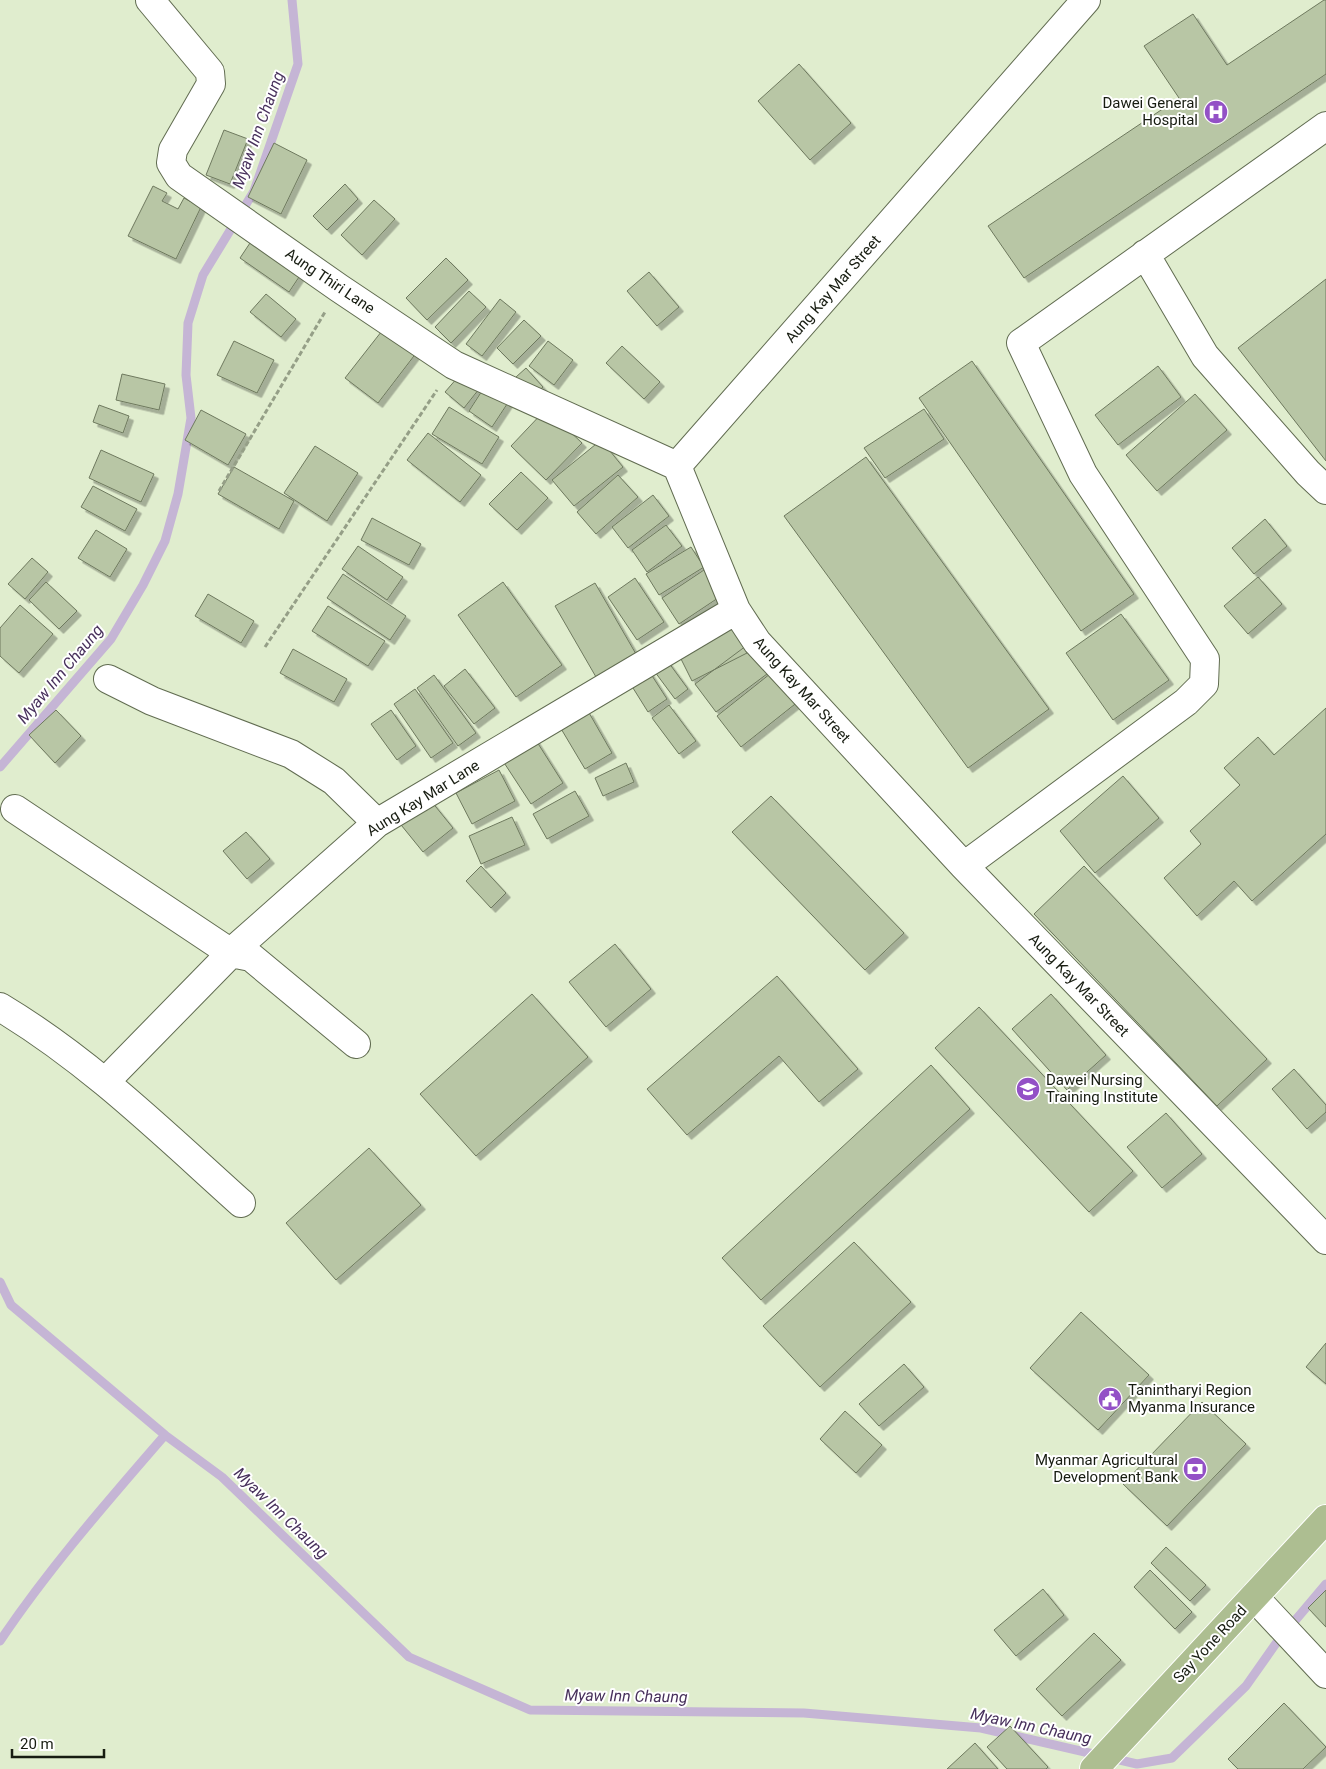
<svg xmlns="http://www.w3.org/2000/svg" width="1326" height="1769" font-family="Roboto,sans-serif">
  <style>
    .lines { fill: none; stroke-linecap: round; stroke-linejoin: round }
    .stream { stroke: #c5b5d5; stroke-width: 9 }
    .building { fill: #b8c6a5; stroke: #6e795e; filter: url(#shadow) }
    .minor-casing { stroke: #616c51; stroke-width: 30 }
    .major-casing { stroke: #fff; stroke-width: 30 }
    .path { stroke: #959f87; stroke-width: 3; stroke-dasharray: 5 2.5; stroke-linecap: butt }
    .minor { stroke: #fff; stroke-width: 28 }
    .major { stroke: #adbe91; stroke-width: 28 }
    .labels { text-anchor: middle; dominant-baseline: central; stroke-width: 4; stroke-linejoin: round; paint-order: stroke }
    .poi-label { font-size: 15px; fill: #171c11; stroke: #fff; text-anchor: end }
    .street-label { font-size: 15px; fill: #171c11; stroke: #fff }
    .water-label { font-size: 16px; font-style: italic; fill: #48315c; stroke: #fff }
  </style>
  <defs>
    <filter id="shadow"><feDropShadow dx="4.5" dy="4.5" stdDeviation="0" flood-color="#0004"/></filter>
  </defs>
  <rect width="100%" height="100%" fill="#e0edce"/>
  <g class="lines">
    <path class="stream" d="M0,767l111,-128 32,-54 22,-44 13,-47 13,-76 -5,-43 2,-52 15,-48 51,-84 44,-127 -6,-64
      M0,1282l11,23 154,130 57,42 187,180 121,53 274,3 177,15 156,36 35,-6 74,-72 31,-44 49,-58
      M0,1641c49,-73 108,-140 165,-206"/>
  </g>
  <path class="building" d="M1324,0h2v74l-302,204 -36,-52 191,-128 -35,-52 49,-32 34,51z
    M799,64l52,59 -41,37 -52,-59z
    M224,130l24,9 -18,45 -24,-9z
    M274,143l33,17 -26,54 -33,-17z
    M345,184l13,15 -31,31 -14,-14z
    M153,186l14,7 -5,8 16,8 6,-11 17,9 -25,52 -48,-23z
    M374,200l21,19 -33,36 -21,-20z
    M256,234l49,34 -16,24 -49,-34z
    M446,258l22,22 -41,40 -21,-22z
    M649,272l30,35 -22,19 -30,-35z
    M1326,279v182l-88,-113z
    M469,291l17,16 -35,36 -16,-16z
    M266,294l30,25 -15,18 -31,-25z
    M500,299l16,13 -34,44 -16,-12z
    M524,320l17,16 -28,28 -16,-16z
    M385,327l32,25 -39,51 -33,-25z
    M234,341l40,19 -17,33 -40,-18z
    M548,341l25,19 -19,25 -25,-19z
    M622,346l38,36 -16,17 -38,-36z
    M972,361l162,233 -53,37 -162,-233z
    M1158,366l23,31 -63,48 -23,-30z
    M526,368l17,19 -10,9 -17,-19z
    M465,369l18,15 -19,24 -19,-16z
    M122,374l43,10 -6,26 -43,-10z
    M489,380l24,15 -21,32 -23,-16z
    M1195,394l32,36 -70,61 -31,-36z
    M99,405l30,11 -6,17 -30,-11z
    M449,407l50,30 -17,27 -50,-30z
    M546,409l36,34 -36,37 -35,-34z
    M924,409l20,30 -59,39 -21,-30z
    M201,410l45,24 -18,31 -43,-25z
    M428,433l53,42 -21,27 -53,-42z
    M601,440l22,27 -49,39 -22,-26z
    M315,446l43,27 -31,48 -43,-28z
    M101,450l53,24 -13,28 -52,-24z
    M866,457l183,252 -81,59 -184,-252z
    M234,467l60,34 -15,28 -61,-35z
    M521,472l27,26 -31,32 -28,-26z
    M618,475l20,22 -42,37 -19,-22z
    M93,486l44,23 -12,22 -44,-24z
    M653,495l16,21 -41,32 -16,-21z
    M372,518l49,26 -12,21 -48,-25z
    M1265,519l22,27 -33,28 -22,-26z
    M666,525l16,21 -35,26 -15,-22z
    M96,530l31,19 -17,28 -32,-19z
    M358,546l45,31 -16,23 -45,-31z
    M691,547l13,20 -45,28 -13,-21z
    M32,558l16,14 -23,27 -17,-15z
    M704,570l17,26 -42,28 -17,-26z
    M343,574l63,42 -16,24 -63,-42z
    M1258,577l24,27 -34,30 -24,-28z
    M635,578l29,44 -27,18 -29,-43z
    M46,582l31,29 -18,18 -30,-29z
    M503,582l59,83 -46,32 -58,-82z
    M595,583l41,71 -40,23 -41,-71z
    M208,594l46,27 -13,22 -46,-27z
    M20,605l33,29 -34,39 -19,-17v-28z
    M328,606l57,35 -17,25 -56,-35z
    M1121,614l48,66 -56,40 -47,-67z
    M732,623l15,30 -55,28 -15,-30z
    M754,640l21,28 -59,44 -21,-28z
    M293,649l54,30 -13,23 -54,-29z
    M666,659l22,30 -13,10 -23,-31z
    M785,662l24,31 -68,54 -24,-31z
    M647,668l20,31 -19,13 -20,-32z
    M465,669l30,39 -21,16 -30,-38z
    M434,675l42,58 -18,13 -41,-58z
    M415,689l38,54 -22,15 -37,-54z
    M669,705l27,36 -17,13 -27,-36z
    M1326,708v126l-74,67 -18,-20 -37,35 -33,-38 37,-34 -11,-13 50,-46 -16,-17 34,-31 16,18z
    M56,710l25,26 -26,27 -26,-28z
    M391,710l25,36 -19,14 -26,-36z
    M588,711l24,42 -27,16 -25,-42z
    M532,734l31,49 -32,21 -32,-49z
    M626,763l8,19 -31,14 -8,-18z
    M499,770l16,31 -43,23 -16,-31z
    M1123,776l36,42 -64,55 -35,-42z
    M423,791l30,37 -30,24 -30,-37z
    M575,791l14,25 -42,23 -14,-25z
    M771,796l133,137 -39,37 -133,-138z
    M512,817l13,28 -44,19 -12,-28z
    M246,832l24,27 -23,20 -24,-28z
    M481,866l25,27 -15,15 -25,-27z
    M1084,866l183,193 -50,47 -183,-192z
    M615,944l36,45 -45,38 -37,-45z
    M777,976l81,93 -39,33 -40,-46 -92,79 -40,-46z
    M532,994l56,63 -112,99 -56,-62z
    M1051,994l55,61 -39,35 -55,-61z
    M979,1007l154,164 -44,41 -154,-164z
    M931,1065l39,44 -209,191 -39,-42z
    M1294,1069l32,36v7l-19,17 -35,-40z
    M1166,1113l36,41 -40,34 -35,-41z
    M369,1148l52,57 -85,75 -50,-57z
    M854,1242l57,60 -91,85 -57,-61z
    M1081,1312l68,63 -51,55 -68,-62z
    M1326,1343v41l-20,-17z
    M904,1364l20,23 -45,39 -20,-22z
    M1202,1402l44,42 -79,82 -44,-42z
    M845,1411l37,34 -26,28 -36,-34z
    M1166,1547l40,38 -16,16 -39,-38z
    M1150,1570l42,42 -17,17 -41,-42z
    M1043,1589l21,26 -48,41 -22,-26z
    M1326,1590v37l-18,-19z
    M1094,1633l27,27 -59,56 -26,-27z
    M1284,1703l42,44 -23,22h-65l-10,-10z
    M1010,1726l38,41 -2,2h-39l-20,-22z
    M975,1743l23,26h-51z"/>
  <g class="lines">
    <g class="minor-casing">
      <path id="minor" d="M150,0l60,72 1,12 -38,66 -2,13 8,13 160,112 115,77 223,101
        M1086,0l-409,466 59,144 21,32 207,224 362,374
        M1145,254l60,102 103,117 18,17
        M108,679l44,22 139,53 43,27 43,42
        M15,809l216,144 20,4 105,87
        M964,866l222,-164 18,-18 1,-25 -122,-185 -62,-131 305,-217
        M0,1007c90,54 163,126 241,196
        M106,1081l131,-134 140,-124 359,-213
        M1254,1597l72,77"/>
    </g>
    <g class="major-casing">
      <path id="major" d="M1094,1769l232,-250"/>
    </g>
    <path class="path" d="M219,491l106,-179
      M265,647l172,-257"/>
    <use href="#minor" class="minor"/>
    <use href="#major" class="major"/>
  </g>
  <defs>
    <g id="hospital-disc" transform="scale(1.25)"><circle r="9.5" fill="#9351c6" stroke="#fff"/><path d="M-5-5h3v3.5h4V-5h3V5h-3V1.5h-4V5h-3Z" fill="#fff"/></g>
    <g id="school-disc" transform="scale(1.25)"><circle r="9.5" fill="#9351c6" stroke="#fff"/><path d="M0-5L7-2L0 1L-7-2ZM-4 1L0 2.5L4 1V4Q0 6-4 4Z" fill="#fff"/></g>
    <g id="civic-disc" transform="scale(1.25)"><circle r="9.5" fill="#9351c6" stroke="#fff"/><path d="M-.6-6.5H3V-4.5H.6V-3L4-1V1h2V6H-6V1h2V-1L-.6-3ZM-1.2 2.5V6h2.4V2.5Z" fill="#fff"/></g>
    <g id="bank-disc" transform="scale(1.25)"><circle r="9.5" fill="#9351c6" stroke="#fff"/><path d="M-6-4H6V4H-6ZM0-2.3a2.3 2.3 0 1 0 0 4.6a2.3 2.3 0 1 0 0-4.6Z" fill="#fff"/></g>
  </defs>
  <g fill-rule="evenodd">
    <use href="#hospital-disc" x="1216" y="112"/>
    <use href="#school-disc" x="1028" y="1089"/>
    <use href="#civic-disc" x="1110" y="1399"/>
    <use href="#bank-disc" x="1195" y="1469"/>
  </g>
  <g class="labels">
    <g class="poi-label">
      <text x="1198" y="103">Dawei General<tspan x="1198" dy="17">Hospital</tspan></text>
      <text x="1046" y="1080" text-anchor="start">Dawei Nursing<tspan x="1046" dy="17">Training Institute</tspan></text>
      <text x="1128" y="1390" text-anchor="start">Tanintharyi Region<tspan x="1128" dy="17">Myanma Insurance</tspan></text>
      <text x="1178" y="1460">Myanmar Agricultural<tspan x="1178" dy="17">Development Bank</tspan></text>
    </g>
    <g class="street-label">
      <text transform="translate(330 281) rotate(34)">Aung Thiri Lane</text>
      <text transform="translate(833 289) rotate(-49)">Aung Kay Mar Street</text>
      <text transform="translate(802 690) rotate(48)">Aung Kay Mar Street</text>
      <text transform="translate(423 798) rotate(-32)">Aung Kay Mar Lane</text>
      <text transform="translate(1079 985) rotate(46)">Aung Kay Mar Street</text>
      <text transform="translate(1210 1644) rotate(-47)">Say Yone Road</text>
    </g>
    <g class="water-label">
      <text transform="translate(258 130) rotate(-70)">Myaw Inn Chaung</text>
      <text transform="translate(60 674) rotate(-50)">Myaw Inn Chaung</text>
      <text transform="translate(281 1513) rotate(44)">Myaw Inn Chaung</text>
      <text transform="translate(626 1696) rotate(1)">Myaw Inn Chaung</text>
      <text transform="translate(1031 1726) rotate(12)">Myaw Inn Chaung</text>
    </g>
  </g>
  <path d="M12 1749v8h92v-8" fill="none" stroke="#171c11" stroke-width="2.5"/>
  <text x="20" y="1749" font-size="15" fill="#171c11" stroke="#ffffff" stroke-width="4" paint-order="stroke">20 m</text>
</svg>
